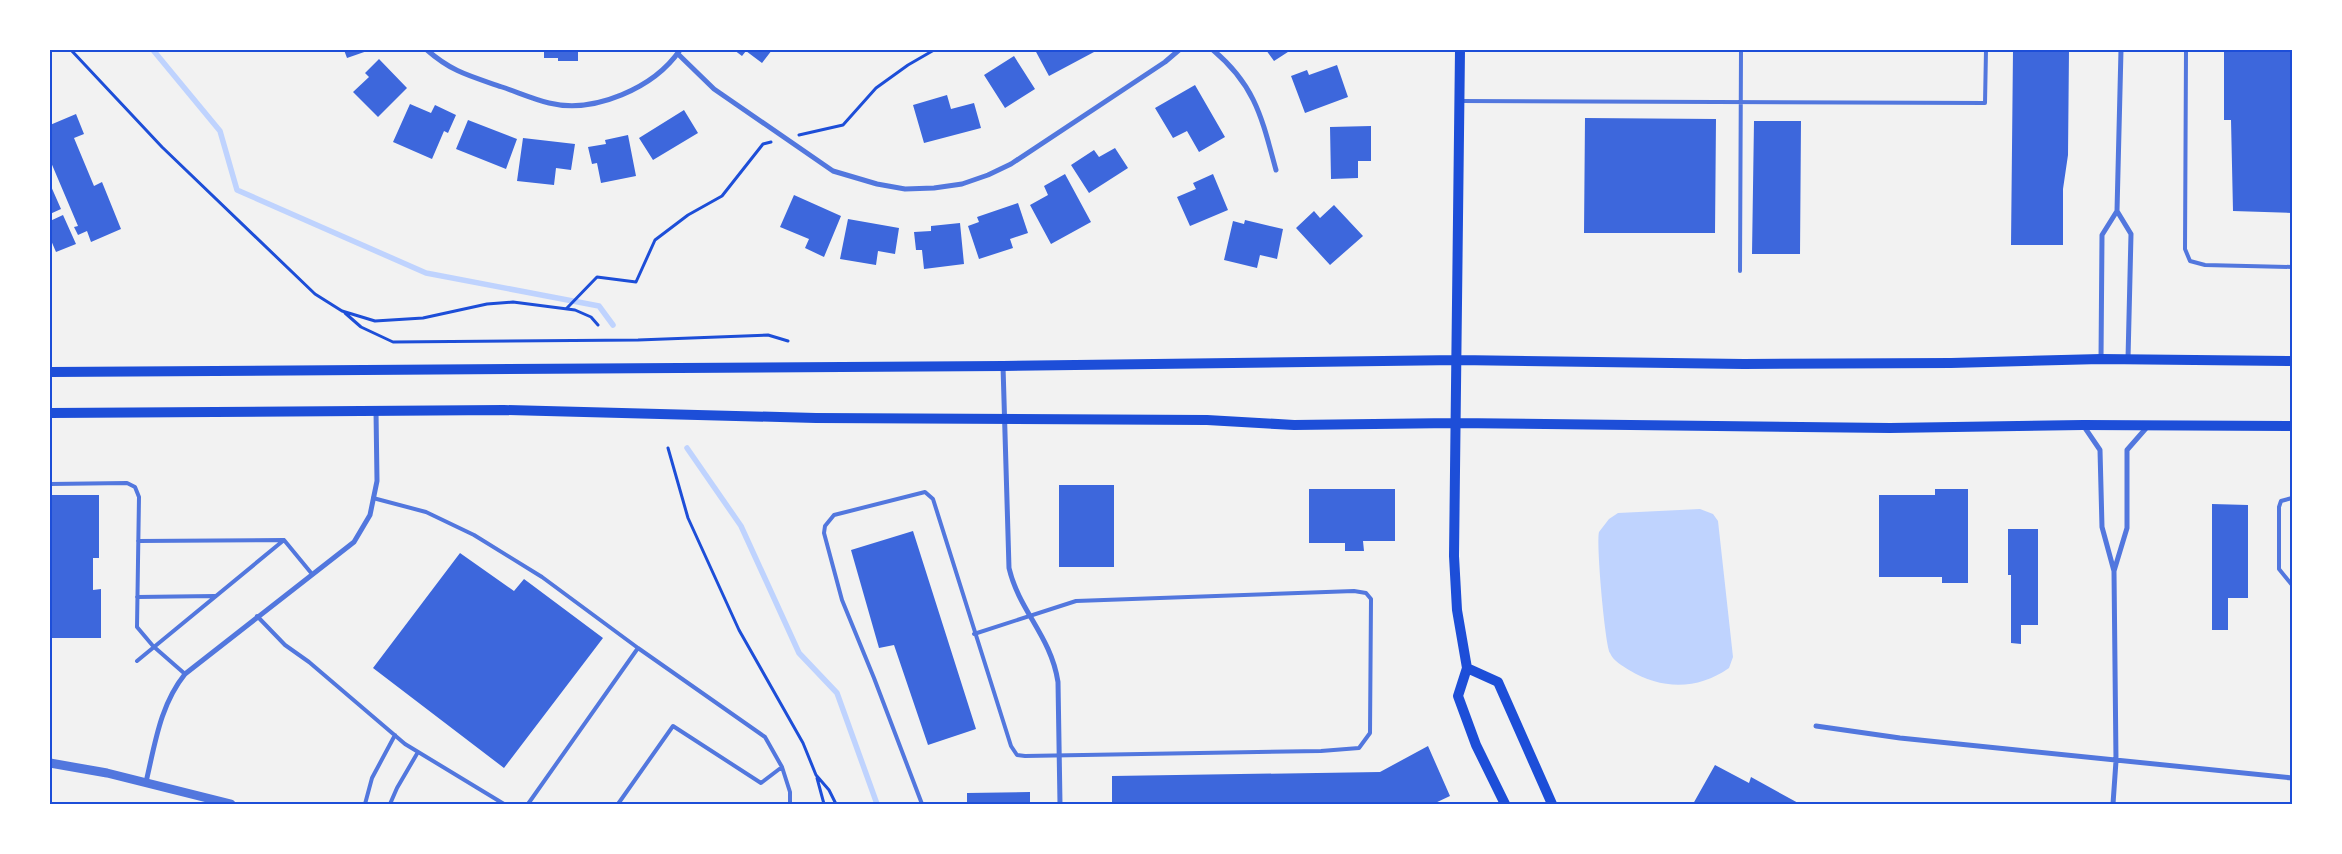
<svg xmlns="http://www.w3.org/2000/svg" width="2342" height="854" font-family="'Public Sans',sans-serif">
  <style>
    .water { fill: #bfd3fe }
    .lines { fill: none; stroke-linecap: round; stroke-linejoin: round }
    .stream { stroke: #bfd3fe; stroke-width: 5.5 }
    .building { fill: #3d67dc }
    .path { stroke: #1d4ed8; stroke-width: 3 }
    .service { stroke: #5277de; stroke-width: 4 }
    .minor { stroke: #5277de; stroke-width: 5 }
    .tertiary { stroke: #5277de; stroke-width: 9 }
    .secondary { stroke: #1d4ed8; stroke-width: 10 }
    .neatline { fill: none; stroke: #1d4ed8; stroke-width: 2 }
  </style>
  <rect width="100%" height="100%" fill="#f2f2f2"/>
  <path class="water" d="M1700,509l13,5 5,7 15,136 -4,11c-31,22 -67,22 -100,2 -6,-4 -16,-9 -19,-17 -5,-9 -14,-110 -11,-121l10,-13 9,-6z"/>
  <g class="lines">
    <path class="stream" d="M153,50l67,81 17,59 189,83 173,33 14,19
      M687,448l54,78 58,127 38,40 40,111"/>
  </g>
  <path class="building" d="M344,50h26l-23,8z
    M544,50h34v11h-20v-3h-14z
    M734,50h38l-10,13 -16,-12 -4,5z
    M1035,50h58l1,2 -45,24z
    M1266,50h25l-17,11z
    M2013,50h56l-1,105 -5,34v56h-52z
    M2224,50h68v163l-59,-2 -2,-91h-7z
    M1014,56l21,33 -30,19 -21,-33z
    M379,59l28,29 -29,29 -25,-25 16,-15 -4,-4z
    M1337,65l11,32 -43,16 -14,-37 16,-6 2,5z
    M1195,85l30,52 -26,15 -12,-21 -14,7 -18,-30z
    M947,95l4,14 23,-6 7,25 -57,15 -11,-38z
    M410,104l21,9 4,-8 21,10 -8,18 -4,-2 -12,28 -39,-17z
    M684,110l14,23 -45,27 -14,-22z
    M76,114l8,20 -10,4 20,48 8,-4 19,47 -30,13 -4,-11 -9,4 -4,-8 4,-1 -28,-66v-35z
    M1585,118l131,1 -1,114h-131z
    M468,120l49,19 -11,30 -50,-20z
    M1754,121h47l-1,133h-48z
    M1371,126v35h-13v17l-27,1 -1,-52z
    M628,135l8,41 -35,7 -4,-20 -5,1 -4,-17 18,-3 -1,-4z
    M523,138l52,6 -4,26 -15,-2 -2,17 -37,-4z
    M1115,148l13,20 -39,25 -18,-28 23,-15 5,7z
    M1065,174l26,48 -40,22 -21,-39 18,-10 -4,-9z
    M1213,174l15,36 -38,16 -13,-29 19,-8 -3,-6z
    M50,184l11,25 -11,5z
    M794,195l47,21 -17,41 -19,-9 4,-9 -29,-12z
    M1018,203l10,30 -18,6 3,9 -34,11 -11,-33 11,-4 -2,-5z
    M1334,205l29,31 -33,29 -34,-37 18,-17 6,7z
    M63,215l13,29 -20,8 -6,-14v-17z
    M848,219l51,9 -4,26 -17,-3 -2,14 -36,-6z
    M1245,220l38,9 -6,30 -17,-4 -3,13 -33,-8 9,-39 11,3z
    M960,223l4,41 -40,5 -2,-19h-6l-2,-18 17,-1v-5z
    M1059,485h55v82h-55z
    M1309,489h86v52h-32l1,10h-19v-8h-36z
    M1935,489h33v94h-26v-6h-63v-82h56z
    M50,495h49v63h-6v32l8,-1v49h-51z
    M2212,504l36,1v93h-20v32h-16z
    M2008,529h30v96h-17v19l-10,-1v-68h-3z
    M913,531l63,198 -48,16 -34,-100 -15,3 -28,-98z
    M460,553l54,38 10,-12 79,59 -99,130 -131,-100z
    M1428,746l22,50 -17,8h-321v-28l268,-4z
    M1715,765l34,18 2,-6 49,27h-107z
    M1030,792v12h-63v-11z"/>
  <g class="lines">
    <path class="path" d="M71,50l91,97 153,147 27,17 33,10 48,-3 64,-14 26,-2 62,8 16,7 7,8
      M799,135l44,-10 33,-37 32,-23 26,-15
      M567,308l30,-31 39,5 19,-42 33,-25 34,-19 41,-52 8,-2
      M345,313l16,14 32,15 245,-2 130,-5 20,6
      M668,448l20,70 51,112 64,113 13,32 13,15 7,14
      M817,778l7,26"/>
    <path class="service" d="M2186,50l-1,199 5,12 15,4 87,2
      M1460,101l525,2 1,-53
      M1740,271l1,-221
      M50,484l77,-1 8,4 4,10 -2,130 16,19 32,28
      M373,498l53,14 48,23 68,42 96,71 127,89 17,30 8,25v12
      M2292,498l-11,3 -2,6v62l13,16
      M138,541l146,-1 28,34
      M137,597l78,-1
      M257,616l28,29 24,17 96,82 99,60
      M137,661l147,-121
      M365,804l7,-26 23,-43
      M390,804l7,-16 21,-36
      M528,804l110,-156
      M618,804l55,-78 88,57 21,-16
      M922,804l-48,-126 -32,-78 -18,-67 1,-7 9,-11 91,-23 8,7 78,247 6,9 8,1 296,-5 38,-3 11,-15 1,-134 -5,-6 -12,-2 -278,10 -102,33"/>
    <path class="minor" d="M427,50c25,22 43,26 75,37 15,5 31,12 47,16 45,11 105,-15 131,-53
      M1213,50c43,36 49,69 63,120
      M678,54l36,35 119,82 44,13 28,5 29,-1 28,-4 26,-9 23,-11 154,-102 14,-12
      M2117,211l14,23 -3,125
      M2101,359l1,-124 15,-24 4,-161
      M1003,366l6,202c10,43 42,68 49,114l2,122
      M2083,425l17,25 2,77 12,44 2,190 -3,43
      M2114,571l13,-43v-78l21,-24
      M1816,726l84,12 392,40
      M146,782c9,-38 14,-77 39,-108l169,-132 16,-27 7,-34 -1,-70"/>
    <path class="tertiary" d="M50,763l57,10 124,31"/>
    <path class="secondary" d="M1460,50l-6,506 3,54 10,58 -9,28 18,49 29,59
      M50,372l953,-6 455,-6 286,4 207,-1 150,-4 191,2
      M50,413l454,-3 312,8 391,2 87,5 160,-2 436,5 193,-3 209,1
      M1467,668l31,14 54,122"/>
  </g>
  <rect width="2342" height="854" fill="none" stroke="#ffffff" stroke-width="102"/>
  <rect x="51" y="51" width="2240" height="752" class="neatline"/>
</svg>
